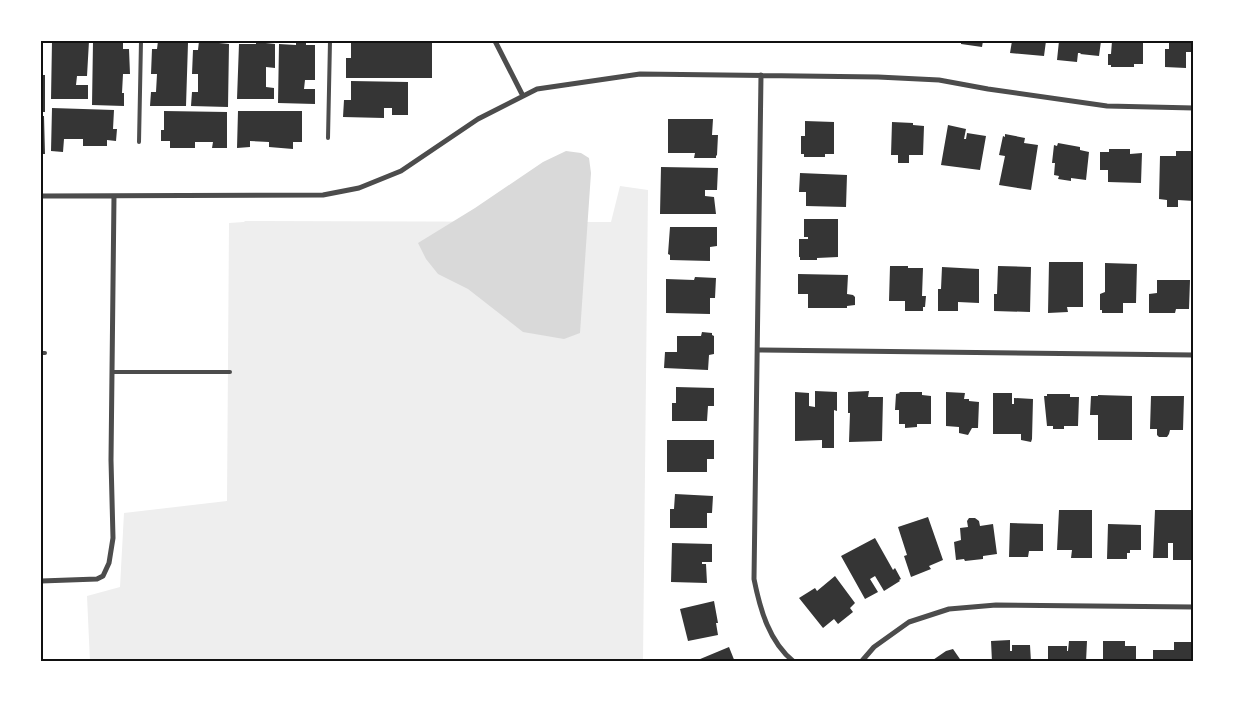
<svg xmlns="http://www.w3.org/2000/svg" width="1235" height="703" font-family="'Noto Serif',serif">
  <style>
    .green { fill: #eee }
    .water { fill: #d9d9d9 }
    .building { fill: #353535 }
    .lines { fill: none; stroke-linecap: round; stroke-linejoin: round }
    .service { stroke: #4c4c4c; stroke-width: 4 }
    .minor { stroke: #4c4c4c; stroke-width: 5 }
    .neatline { fill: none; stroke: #111; stroke-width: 2 }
  </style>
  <rect width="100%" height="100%" fill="#fff"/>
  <path class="green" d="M620,186l28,4 -5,472h-553l-3,-66 33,-9 4,-74 103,-12 2,-278 15,-1 1,-1 366,1z"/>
  <path class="water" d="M566,151l15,2 8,5 2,15 -11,160 -16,6 -41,-7 -55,-43 -30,-15 -12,-15 -8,-16 57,-35 68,-46z"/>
  <path class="building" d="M52,41h37l-2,35h-10l-1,9h12v14h-37z
    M111,41h12v8h6l1,25h-7l-1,19h2v13l-32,-1 1,-63z
    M158,41l30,2 -2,63h-36l1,-14h5l1,-18h-6l1,-25h5z
    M199,41l30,3 -1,63 -37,-1 1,-14h6v-18h-6l1,-24h5z
    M351,41h81v37h-86v-20h5z
    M961,41h22l-1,6 -21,-3z
    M1012,41h34l-2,15 -34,-3z
    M1059,41h42l-2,15 -19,-2 1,-1h-3l-1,9 -20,-2z
    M1112,41h31v23h-9v3h-23v-2h-3v-11h3z
    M1169,41h25v11h-8v16l-21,-1v-18h4z
    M256,42l19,2v24l-9,-1v20l8,1v11h-37l2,-55h17z
    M296,42h10v3h9v35h-10l-1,9h11v15l-37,-1 1,-59 17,1z
    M41,75h4v37h-4z
    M351,81l57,1v33h-16v-7h-8v10l-41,-1 1,-17h7z
    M52,108l62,2 -1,19h4l-1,12 -9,-1v6h-24v-7h-19l-1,13 -12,-1z
    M164,111l63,1v36h-15l1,-6h-18v6h-25v-7h-9v-11h3z
    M238,111h64v31h-9v7l-24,-2v-5l-19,-1v6l-13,1z
    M41,116h3l1,38h-4z
    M668,119h45l-1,16h6l-1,20 -1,1v2h-22l1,-5h-27z
    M805,121l29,1v32h-9v3h-21v-3h-3v-18h4z
    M892,122l21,1v2l11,1 -1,29h-14v8h-11v-8h-7z
    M948,125l18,4 -2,10h2l1,-6 19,3 -6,34 -39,-5z
    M1005,134l20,4 -1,5 14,2 -7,45 -32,-5 6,-29 -6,-1 4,-19 2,1z
    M1058,143l22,4v3l9,2 -3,28 -15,-2v3l-13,-2 1,-3 -5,-1 1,-12h-3l2,-18 3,1z
    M1109,149h21v5l12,-1 -1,30 -33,-1v-12h-8v-18h9z
    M1176,151h18v50l-16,-1v7h-11v-7l-8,-1 1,-43h16z
    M661,167l57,1 -1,22h-12v6l9,1 2,17h-56z
    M800,173l47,2 -1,32 -40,-1v-14h-7z
    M804,219h34v38l-21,1v2h-17v-3h-1v-18h9v-2h-4z
    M670,227h47v19l-7,1v14l-40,-1v-5l-2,-1z
    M1049,262h34v45h-16l1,5 -20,1z
    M1105,263l32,1 -1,39h-13v10h-21v-3h-2v-16l5,-2z
    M890,266h18v2h15l-1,28h4l-1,11h-2v4h-18v-10h-16z
    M998,266l33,1 -1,45 -36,-1v-17h3z
    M942,267l37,2v34l-21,-1v9h-20v-22h3z
    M798,274l50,1 -1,19 6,1 2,2v8l-8,1v2h-39v-14h-10z
    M695,277l21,1 -1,20h-5v16l-44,-1v-34l28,1z
    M1157,280h33l-1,29h-13l-1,4h-26v-19l8,-1z
    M702,332l10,1v2l2,1v18l-5,1 -1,15 -44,-2 1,-16h12v-16h24z
    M676,387l38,1v18h-6l-1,15h-35v-18h4z
    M815,391l22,1v19l-3,-1v38h-12v-8l-27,1v-49l14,1v13l6,1z
    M869,391l-1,6h15l-1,44 -33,1 1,-29h-2v-21z
    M899,392h23v3l9,1v28h-14v3l-12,1v-4h-6v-14h-4l1,-16 4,-1z
    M946,392l19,1 -1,6h5v2l10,1 -1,26h-6l-4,7 -9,-2v-6l-13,-1z
    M993,393h19v11h2v-6l19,1 -1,40 -1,3 -10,-2v-6h-28z
    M1047,394h23v3h9l-1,29h-14v3h-11v-3h-6l-3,-30h3z
    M1098,395l34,1v44h-34v-25h-8l1,-19h7z
    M1151,396h33l-1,34h-13l-1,4 -2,3h-8l-2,-2v-6h-7z
    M667,440h47v19h-7v13h-40z
    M675,494l38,2 -1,17h-5v15h-37v-19h4z
    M1059,510h33v48h-21l1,-8h-15z
    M1155,510h37v50h-19v-17h-5v15h-15z
    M928,517l15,43 -14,6 2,3 -20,8 -7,-21 3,-1 -9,-28z
    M969,518h6l4,3 1,5 13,-2 4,30 -14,2v3l-18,2 -1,-2 -8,1 -2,-18 7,-2 -1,-12 8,-1 -1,-6z
    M1010,523l33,1v27h-14l-1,6h-19z
    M1108,524l33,1v25h-11v3h-3v6h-20z
    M875,538l18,32 2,-2 6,11 -2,1 1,1 -16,10 -9,-15 -5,3 8,13 -13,7 -24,-43z
    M672,543l40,1v18h-10v2h4l1,19 -36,-1z
    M835,576l20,27 -5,5 3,4 -15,12 -4,-5 -11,9 -24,-30 16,-10 2,3z
    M714,601l4,22h-2l2,12 -30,6 -8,-32z
    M1010,640v11h2v-6h18l1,17h-39l-1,-21z
    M1069,641h18l-1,21h-38v-16h19v5h1z
    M1103,641h22v5h11v16h-33z
    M1174,642h20v20h-41v-12h21z
    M729,647l6,15h-42z
    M953,649l9,13h-32l16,-11z"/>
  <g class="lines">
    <path class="service" d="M328,138l2,-97
      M139,142l2,-101
      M41,353h4
      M112,372h118"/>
    <path class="minor" d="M495,41l28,55
      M761,75l-7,504c6,30 15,63 40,83
      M41,196l282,-1 36,-7 42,-17 77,-52 59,-30 103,-15 238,3 61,3 49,9 119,17 87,2
      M758,350l436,5
      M41,581l56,-2 6,-3 6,-13 4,-25 -2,-78 3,-264
      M861,662l13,-15 35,-25 40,-13 47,-4 198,2"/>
  </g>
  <rect width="1235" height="703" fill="none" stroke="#ffffff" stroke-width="85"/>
  <rect x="42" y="42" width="1150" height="618" class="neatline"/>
</svg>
